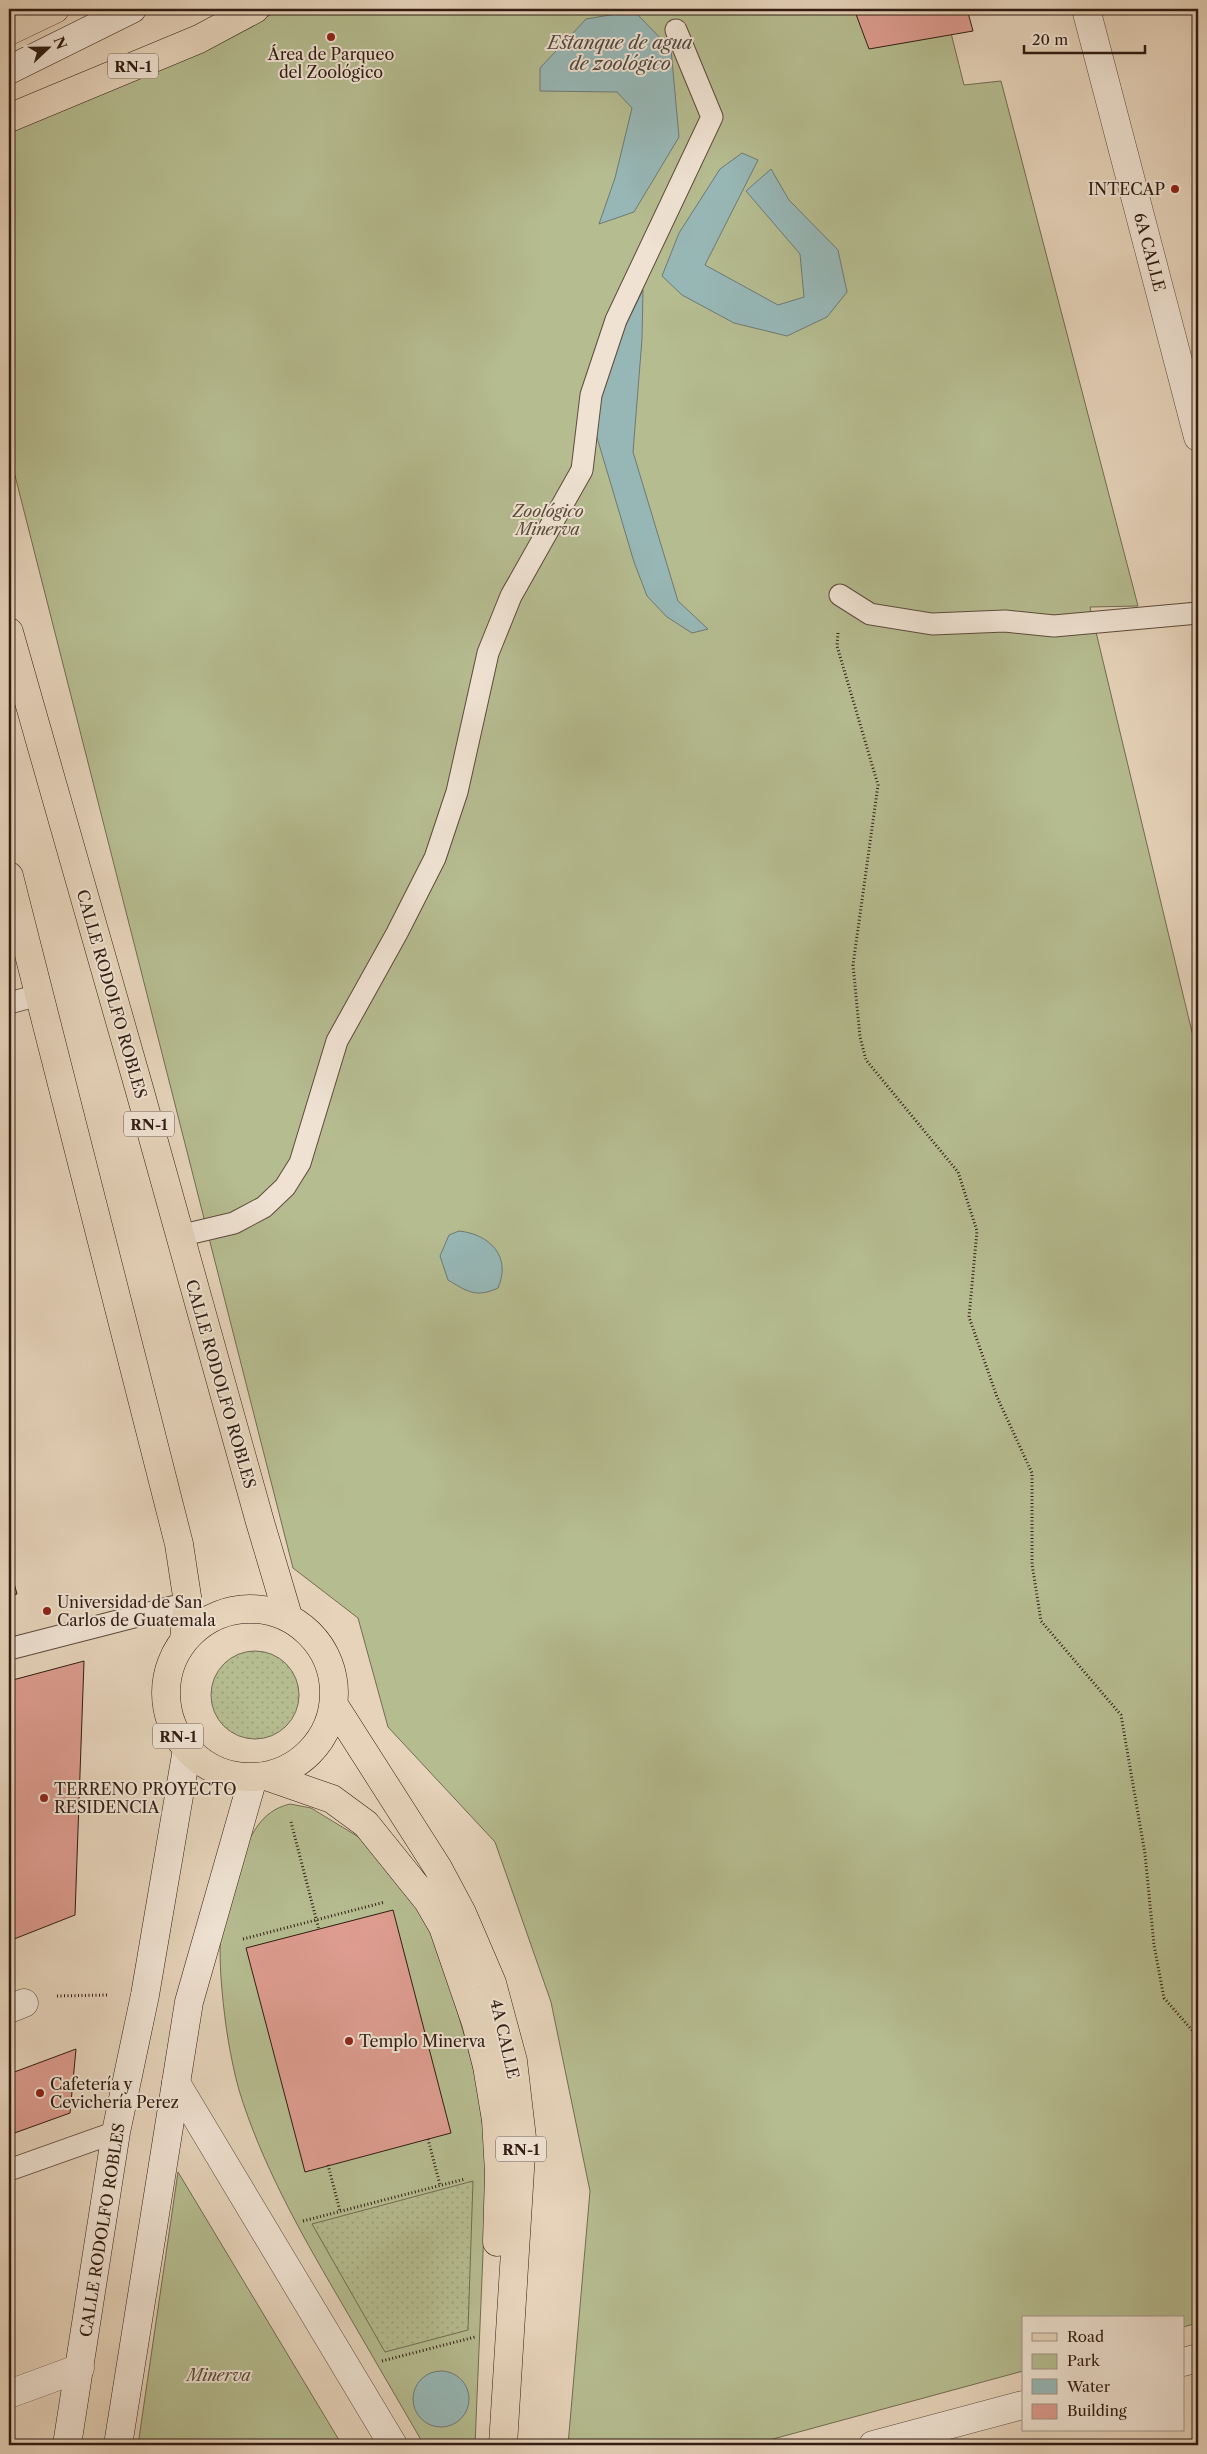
<svg xmlns="http://www.w3.org/2000/svg" width="1207" height="2454" font-family="'Libre Caslon Text',serif">
  <style>
    .park { fill: #b5bc90; stroke: #736c51 }
    .garden { fill: url(#garden-dots); stroke: #736c51 }
    .water { fill: #97b7b6; stroke: #6e7974 }
    .building { fill: #dd9c8f; stroke: #311c12 }
    .lines { fill: none; stroke-linecap: round; stroke-linejoin: round }
    .service-casing { stroke: #5e4a3c; stroke-width: 23 }
    .pedestrian-casing { stroke: #5e4a3c; stroke-width: 29 }
    .minor-casing { stroke: #5e4a3c; stroke-width: 29 }
    .secondary-casing { stroke: #311c12; stroke-width: 29 }
    .primary-casing { stroke: #311c12; stroke-width: 29 }
    .path { stroke: #311c12; stroke-width: 3; stroke-dasharray: 1 2.5; stroke-linecap: butt }
    .service { stroke: #efe2d2; stroke-width: 21 }
    .pedestrian { stroke: #efe2d2; stroke-width: 28 }
    .minor { stroke: #efe2d2; stroke-width: 28 }
    .secondary { stroke: #efe2d2; stroke-width: 28 }
    .primary { stroke: #e6d3ba; stroke-width: 28 }
    .poi-dot { fill: #8f2418; stroke: #efe2d2; stroke-width: 2 }
    .labels { text-anchor: middle; dominant-baseline: central; stroke-width: 4; stroke-linejoin: round; paint-order: stroke }
    .shield { fill: #efe2d2; stroke: #6a574c; stroke-width: 1 }
    .shield-label { font-size: 15px; font-weight: bold; fill: #311c12 }
    .poi-label { font-size: 16px; fill: #311c12; stroke: #efe2d2; text-anchor: start }
    .street-label { font-size: 16px; fill: #311c12; stroke: #efe2d2 }
    .park-label { font-size: 16px; font-style: italic; fill: #594c38; stroke: #efe2d2 }
    .water-label { font-size: 18px; font-style: italic; fill: #504a43; stroke: #efe2d2 }
  </style>
  <defs>
    <pattern id="garden-dots" width="8" height="8" patternUnits="userSpaceOnUse" patternTransform="scale(1.25)"><rect width="8" height="8" fill="#b5bc90"/><path d="M2 2h.1M6 6h.1" fill="none" stroke="#9ca17b" stroke-width="1.8" stroke-linecap="round"/></pattern>
  </defs>
  <rect width="100%" height="100%" fill="#e6d3ba"/>
  <filter id="stains"><feTurbulence type="fractalNoise" baseFrequency=".004" numOctaves="4"/><feColorMatrix values="0 0 0 0 .2 0 0 0 0 .09 0 0 0 0 .02 0 0 0 .5 -.17"/></filter>
  <radialGradient id="worn" r=".72"><stop offset=".6" stop-color="#630" stop-opacity="0"/><stop offset="1" stop-color="#630" stop-opacity=".3"/></radialGradient>
  <path class="park" d="M284,9h661l19,76 37,-4 137,525 -48,1 108,450v1266l-15,4v-9h-160v53l-272,74h-183l22,-254 -39,-189 -56,-160 -107,-115 -30,-109 -65,-50 -284,-1116v-322z
    M290,1804l21,4 46,28 19,16 52,70 13,32 26,91 10,38 10,75 -12,287h-51c-29,-50 -58,-100 -87,-150 -38,-65 -76,-133 -98,-205 -9,-33 -14,-66 -17,-100 -4,-43 -3,-87 16,-126 12,-26 21,-53 52,-60z
    M178,2172l164,273h-204z"/>
  <path class="garden" d="M211 1695a44 44 0 1 1 88 0a44 44 0 1 1-88 0Z
    M473,2181l-5,149 -83,22 -73,-128z"/>
  <path class="water" d="M634,11l37,38 8,88 -45,75 -35,12 16,-46 17,-70 -15,-16 -77,-1v-23l46,-49z
    M742,153l16,7 -53,105 73,40 26,-8 -4,-43 -54,-63 25,-22 18,31 49,50 9,42 -20,25 -40,19 -53,-13 -52,-28 -20,-19 17,-43 41,-64z
    M643,290l-1,49 -9,113 45,149 30,28 -16,4 -25,-16 -20,-21 -13,-34 -38,-128 1,-50z
    M459,1231c30,3 53,25 39,57 -22,10 -30,4 -50,-8l-8,-24 9,-21z
    M413 2399a28 28 0 1 1 56 0a28 28 0 1 1-56 0Z"/>
  <path class="building" d="M854,9h113l6,22 -104,18z
    M9,1565l8,29 -8,2z
    M84,1661l-9,254 -66,26v-260z
    M393,1910l58,223 -146,39 -59,-224z
    M76,2049l-6,64 -61,22v-61z"/>
  <g class="lines">
    <g class="service-casing">
      <path id="service" d="M840,595l30,19 62,10 73,-3 49,5 144,-13
        M9,1003l30,-8
        M179,1236l55,-13 30,-16 21,-20 15,-24 37,-122 60,-108 38,-75 22,-66 31,-139 23,-57 71,-126 9,-75 25,-75 96,-203 -36,-87
        M9,1649l179,-46
        M9,2170l107,-38"/>
    </g>
    <g class="pedestrian-casing">
      <path id="pedestrian" d="M1183,2362l15,-4
        M873,2445l150,-40"/>
    </g>
    <g class="minor-casing">
      <path id="minor" d="M1086,9l112,428
        M9,2009l15,-6
        M176,2083l217,362
        M9,2394l71,-26"/>
    </g>
    <g class="secondary-casing">
      <path id="secondary" d="M9,70l123,-61
        M67,2445l49,-313 29,-137 42,-246
        M118,2445l71,-443 64,-224"/>
    </g>
    <g class="primary-casing">
      <path id="primary" d="M9,31l46,-22
        M9,118l190,-79 56,-30
        M9,632l130,456 121,434 28,94
        M9,876l170,668 9,59 -4,36
        M166 1693a84 84 0 1 1 168 0a84 84 0 1 1-168 0Z
        M334,1705l104,163 24,45 30,70 21,78 9,77 -19,307
        M266,1776l66,23 34,25 62,77 15,26 33,96 11,43 9,54 3,53 -2,69"/>
    </g>
    <path class="path" d="M838,633l-1,13 41,139 -25,180 7,72 6,23 92,112 19,59 -8,86 28,80 35,76v91l9,57 80,94 24,139 9,91 10,53 34,39
      M291,1822l28,108
      M243,1939l142,-37
      M57,1996l51,-1
      M428,2139l12,46
      M328,2165l12,46
      M303,2221l162,-42
      M382,2361l93,-24"/>
    <use href="#service" class="service"/>
    <use href="#pedestrian" class="pedestrian"/>
    <use href="#minor" class="minor"/>
    <use href="#secondary" class="secondary"/>
    <use href="#primary" class="primary"/>
  </g>
  <g class="poi-dot">
    <circle cx="331" cy="37" r="5"/>
    <circle cx="1175" cy="189" r="5"/>
    <circle cx="47" cy="1611" r="5"/>
    <circle cx="44" cy="1798" r="5"/>
    <circle cx="349" cy="2041" r="5"/>
    <circle cx="40" cy="2093" r="5"/>
  </g>
  <g class="labels">
    <g class="shield">
      <rect x="108" y="53.5" width="50" height="25" rx="4"/>
      <rect x="124" y="1111.5" width="50" height="25" rx="4"/>
      <rect x="153" y="1723.5" width="50" height="25" rx="4"/>
      <rect x="496" y="2136.5" width="50" height="25" rx="4"/>
    </g>
    <g class="shield-label">
      <text x="133" y="66">RN-1</text>
      <text x="149" y="1124">RN-1</text>
      <text x="178" y="1736">RN-1</text>
      <text x="521" y="2149">RN-1</text>
    </g>
    <g class="poi-label">
      <text x="331" y="54" text-anchor="middle">Área de Parqueo<tspan x="331" dy="18">del Zoológico</tspan></text>
      <text x="1165" y="189" text-anchor="end">INTECAP</text>
      <text x="57" y="1602">Universidad de San<tspan x="57" dy="18">Carlos de Guatemala</tspan></text>
      <text x="54" y="1789">TERRENO PROYECTO<tspan x="54" dy="18">RESIDENCIA</tspan></text>
      <text x="359" y="2041">Templo Minerva</text>
      <text x="50" y="2084">Cafetería y<tspan x="50" dy="18">Cevichería Perez</tspan></text>
    </g>
    <g class="street-label">
      <text transform="translate(1150 252) rotate(75)">6A CALLE</text>
      <text transform="translate(112 994) rotate(74)">CALLE RODOLFO ROBLES</text>
      <text transform="translate(221 1384) rotate(74)">CALLE RODOLFO ROBLES</text>
      <text transform="translate(505 2039) rotate(77)">4A CALLE</text>
      <text transform="translate(102 2230) rotate(-81)">CALLE RODOLFO ROBLES</text>
    </g>
    <g class="park-label">
      <text x="548" y="511">Zoológico<tspan x="548" dy="18">Minerva</tspan></text>
      <text x="219" y="2375">Minerva</text>
    </g>
    <g class="water-label">
      <text x="620" y="43">Estanque de agua<tspan x="620" dy="21">de zoológico</tspan></text>
    </g>
  </g>
  <rect width="1207" height="2454" fill="none" stroke="#e6d3ba" stroke-width="30"/>
  <rect x="10" y="10" width="1187" height="2434" fill="none" stroke="#311c12" stroke-width="2.5"/>
  <rect x="15" y="15" width="1177" height="2424" fill="none" stroke="#311c12"/>
  <rect x="1022" y="2316" width="162" height="115" fill="#efe2d2" stroke="#a39385"/>
  <rect x="1032" y="2333" width="25" height="8" fill="#e6d3ba" stroke="#a39385"/>
  <text x="1067" y="2342" font-size="15" fill="#311c12">Road</text>
  <rect x="1032" y="2354" width="25" height="15" fill="#b5bc90" stroke="#a39385"/>
  <text x="1067" y="2366" font-size="15" fill="#311c12">Park</text>
  <rect x="1032" y="2379" width="25" height="15" fill="#97b7b6" stroke="#a39385"/>
  <text x="1067" y="2392" font-size="15" fill="#311c12">Water</text>
  <rect x="1032" y="2404" width="25" height="15" fill="#dd9c8f" stroke="#a39385"/>
  <text x="1067" y="2416" font-size="15" fill="#311c12">Building</text>
  <g transform="translate(48 48) rotate(68)" stroke="#efe2d2" stroke-width="4" paint-order="stroke">
  <path d="M0-4L9 19L0 12L-9 19Z" fill="#311c12"/>
  <text y="-8" font-size="14" font-weight="bold" text-anchor="middle" fill="#311c12">N</text>
  </g>
  <path d="M1024 45v8h121v-8" fill="none" stroke="#311c12" stroke-width="2.5"/>
  <text x="1032" y="45" font-size="15" fill="#311c12" stroke="#efe2d2" stroke-width="4" paint-order="stroke">20 m</text>
  <rect width="100%" height="100%" filter="url(#stains)"/>
  <rect width="100%" height="100%" fill="url(#worn)"/>
</svg>
